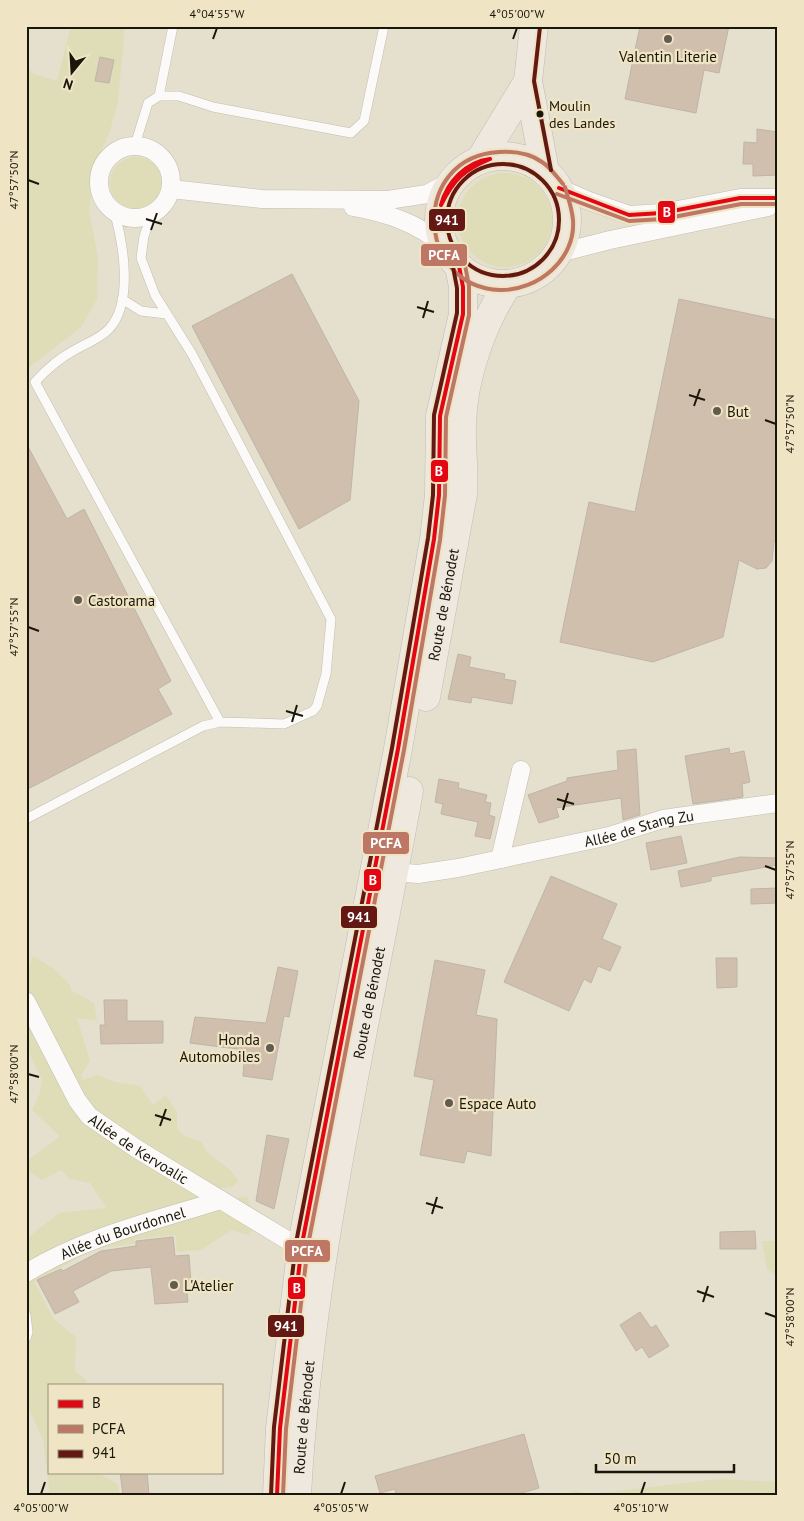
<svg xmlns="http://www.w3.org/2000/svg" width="804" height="1521" font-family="'PT Sans',sans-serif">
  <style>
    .green { fill: #deddb7 }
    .building { fill: #d0bfad; stroke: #bdb5a9 }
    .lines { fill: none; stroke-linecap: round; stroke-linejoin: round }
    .service-casing { stroke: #c2bdaf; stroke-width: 10 }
    .minor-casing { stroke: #c2bdaf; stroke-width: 19 }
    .primary-casing { stroke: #bfbcb3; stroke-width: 29 }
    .service { stroke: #fbfaf8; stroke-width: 9 }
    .minor { stroke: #fbfaf8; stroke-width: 18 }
    .primary { stroke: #eee8df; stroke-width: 28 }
    .bus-1-casing { stroke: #efe4c4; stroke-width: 8 }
    .bus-2-casing { stroke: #efe4c4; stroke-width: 8 }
    .bus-3-casing { stroke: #efe4c4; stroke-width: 8 }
    .bus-1 { stroke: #e30613; stroke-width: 4 }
    .bus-2 { stroke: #bd7764; stroke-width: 4 }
    .bus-3 { stroke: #641814; stroke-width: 4 }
    .ticks { fill: none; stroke: #1a160a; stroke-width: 2 }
    .poi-dot { fill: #615c4f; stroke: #efe4c4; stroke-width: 2 }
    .bus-dot { fill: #1a160a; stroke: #efe4c4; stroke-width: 2 }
    .labels { text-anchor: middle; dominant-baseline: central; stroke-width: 4.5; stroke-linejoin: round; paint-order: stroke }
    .bus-label { font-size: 14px; fill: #1a160a; stroke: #efe4c4; text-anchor: start }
    .poi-label { font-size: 15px; fill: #1a160a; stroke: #efe4c4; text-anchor: start }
    .street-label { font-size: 15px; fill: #1a160a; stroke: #efe4c4 }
    .line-badge { stroke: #efe4c4; stroke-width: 2 }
    .badge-label { font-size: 14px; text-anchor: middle; font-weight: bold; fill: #fff }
    .neatline { fill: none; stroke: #1a160a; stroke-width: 2 }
    .ticks-label { font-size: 12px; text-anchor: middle; fill: #1a160a }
  </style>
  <rect width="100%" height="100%" fill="#e5dfce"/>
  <path class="green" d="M71,26h54l-7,76 -8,29 -14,31 -7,48 9,48 -1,41 -16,28 -55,43v-304l7,8 24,7z
    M110 183a26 26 0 1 1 52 0a26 26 0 1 1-52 0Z
    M458 220a47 47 0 1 1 94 0a47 47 0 1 1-94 0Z
    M33,956l20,12 17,17 2,6 22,12 3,18 -20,-3 13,43 -9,14 2,5 15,-5 16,7 26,4 13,19 13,-10 11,18v16l8,7 16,6 6,10 23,18 9,11 -7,6 -26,3 25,10 16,-4 9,31 -9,8 -15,-5 -31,20 -24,2 -1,-17 -41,4 -1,5 -38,4 -62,34 20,37 22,18 -1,34 11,9 1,5h-38v87h47l22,12 1,11h-69l-7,-55 -14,-31 -3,1v-171l33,-26 47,-5 -16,-25 -20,-4 -9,-9 -19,10 -12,-8 -4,-10 34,-26 -28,-26 8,-17 2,-13 -16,-34v-72z
    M762,1241h16v36l-11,-8z
    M719,1479l59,3v13h-208l3,-5 17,4z"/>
  <path class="building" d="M640,26h89l-10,47 -15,-3 -8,43 -71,-14z
    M100,57l14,3 -5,23 -14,-2z
    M757,129l21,3v43l-25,1v-12h-10l1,-22 13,1z
    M292,274l67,127 -9,99 -51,29 -107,-203z
    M679,299l99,21v222l-4,-1 -2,20 -6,7 -9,1 -18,-9 -16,77 -70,25 -93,-20 29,-140 46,10z
    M26,443l41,76 17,-10 87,172 -13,8 14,25 -146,76z
    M458,654l13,3 -2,10 36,7 -1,5 12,2 -4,23 -40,-7 -1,6 -23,-4z
    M729,748l1,6 14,-3 6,31 -8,2 1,13 -50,7 -8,-48z
    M636,749l4,66 -17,5 -2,-22 -65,10 3,9 -20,6 -11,-28 39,-14v-3l51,-8 -1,-19z
    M439,779l20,4 -1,5 29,7 -2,7 6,1 -2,12 6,2 -5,22 -15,-3 3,-14 -37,-8 2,-10 -8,-2z
    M681,836l6,27 -36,7 -5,-27z
    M740,857l37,1v7l-66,12v4l-30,6 -3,-16z
    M551,876l66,28 -15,35 19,8 -11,24 -12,-5 -7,17 -7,-4 -15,32 -65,-29z
    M778,888v15l-27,1v-15z
    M716,958h21v29l-20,1z
    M435,960l50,10 -9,45 21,4 -6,137 -24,-5 -3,12 -44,-8 14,-75 -20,-4z
    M278,967l20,4 -9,46 -5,-1 -12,64 -29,-4 2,-26 -55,-7 5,-26 71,6z
    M104,1000h23v21h36v22l-62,1 -1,-19h5z
    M267,1135l22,4 -15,70 -18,-8z
    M755,1231l1,18h-36v-17z
    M173,1237l2,19 14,-1 2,28h-5l2,19 -33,2 -4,-37 -40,4 -38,20 6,11 -24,12 -18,-34 24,-11 2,2 38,-20 35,-5v-5z
    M640,1312l11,16 5,-3 13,21 -20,12 -7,-11 -6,4 -16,-26z
    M524,1434l15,54 -24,7h-119l-1,-6 -15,4 -5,-17z
    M120,1472h27l2,23h-26z"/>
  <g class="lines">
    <g class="service-casing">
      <path id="service" d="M159,96l14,-70
        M135,145l13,-42 11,-7h20l34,11 138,26 13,-12 20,-95
        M114,211c9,31 20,91 -5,118 -9,10 -25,15 -36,22 -15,8 -27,19 -38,31l185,340 64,2 29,-13 4,-5 9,-32 5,-55 -139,-265 -37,-59 -14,-37 3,-22 8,-22
        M122,299l19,12 25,3
        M26,819l177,-93 17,-4
        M26,1315l2,17 -2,6"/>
    </g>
    <g class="minor-casing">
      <g id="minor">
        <circle cx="135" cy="182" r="36"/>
        <path d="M559,188l30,13 40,14 33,-2 78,-15h38"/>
        <path d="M171,189l91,10 126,1 39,-6 26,-14"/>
        <path d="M353,207c34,6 65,16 91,39"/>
        <path d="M559,253l51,-13 158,-33"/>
        <path d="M500,859l21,-89"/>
        <path id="s1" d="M394,872l24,2 40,-6 151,-32 54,-17 115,-16"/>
        <path id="s2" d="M26,1001l51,99 12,16 48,33 150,91 15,4 6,7"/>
        <path id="s3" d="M26,1273c61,-37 128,-52 195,-73"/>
      </g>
    </g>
    <g class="primary-casing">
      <g id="primary">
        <path d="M534,26l-6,55 17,90"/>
        <circle cx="503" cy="220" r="64"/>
        <path d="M480,160l48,-79"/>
        <path id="s4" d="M426,697l37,-203c2,-23 -2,-45 -1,-69 1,-48 20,-101 46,-141"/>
        <path d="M277,1495l3,-67 22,-184 96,-495 36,-210 5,-44 1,-79 23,-102v-27l-4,-21"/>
        <path id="s5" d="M297,1495c13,-238 70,-471 112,-704"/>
      </g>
    </g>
    <use href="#service" class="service"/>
    <use href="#minor" class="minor"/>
    <use href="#primary" class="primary"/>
    <g class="bus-1-casing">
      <path id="bus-1" d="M559,188l70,27 33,-2 78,-15h38
        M441,205c6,-23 25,-43 49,-46
        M441,205c13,-26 23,-35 49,-46
        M277,1495l3,-67 22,-184 96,-495 36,-210 5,-44 1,-79 23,-102v-27l-4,-21"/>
    </g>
    <g class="bus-2-casing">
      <path id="bus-2" d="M563,184c-6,-7 -13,-17 -21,-22 -13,-9 -27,-11 -43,-10 -89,5 -84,135 1,138 38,1 76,-31 73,-70 -1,-12 -5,-22 -8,-33
        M557,194l72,27 34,-2 78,-15h37
        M283,1495l3,-66 22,-184 96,-495 36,-210 5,-45 1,-78 23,-102v-29l-4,-21"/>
    </g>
    <g class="bus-3-casing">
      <path id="bus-3" d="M540,27l-6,54 17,89
        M447 220a56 56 0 1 1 112 0a56 56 0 1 1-112 0Z
        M271,1495l3,-68 22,-184 96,-495 36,-210 5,-43 1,-80 23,-102v-25l-4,-21"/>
    </g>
    <use href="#bus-1" class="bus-1"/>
    <use href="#bus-2" class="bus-2"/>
    <use href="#bus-3" class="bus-3"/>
  </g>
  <path class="ticks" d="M213,39l4,-11M513,39l4,-11M28,180l11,4M146,219l16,5M151,230l6,-17M417,307l17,5M423,318l5,-17M689,395l16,5M694,406l6,-17M765,420l11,4M28,627l11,4M286,711l17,5M292,722l5,-17M557,799l17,5M563,810l5,-17M765,866l11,4M28,1074l11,3M155,1115l16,5M160,1126l6,-17M426,1203l17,5M432,1214l5,-17M697,1291l17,6M703,1302l5,-16M765,1313l11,4M41,1494l4,-12M341,1494l4,-12M641,1494l4,-12"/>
  <g class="poi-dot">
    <circle cx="668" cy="39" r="5"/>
    <circle cx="717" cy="411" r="5"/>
    <circle cx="78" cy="600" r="5"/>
    <circle cx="270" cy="1048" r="5"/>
    <circle cx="449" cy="1103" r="5"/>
    <circle cx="174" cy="1285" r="5"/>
  </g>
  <circle class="bus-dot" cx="540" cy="114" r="4.5"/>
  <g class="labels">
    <g class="bus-label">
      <text x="549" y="106">Moulin<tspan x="549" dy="17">des Landes</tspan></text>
    </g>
    <g class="poi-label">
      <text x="668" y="56" text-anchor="middle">Valentin Literie</text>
      <text x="727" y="411">But</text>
      <text x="88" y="600">Castorama</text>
      <text x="260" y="1039" text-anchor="end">Honda<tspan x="260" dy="17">Automobiles</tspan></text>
      <text x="459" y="1103">Espace Auto</text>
      <text x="184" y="1285">L'Atelier</text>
    </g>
    <g class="street-label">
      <text stroke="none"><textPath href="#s4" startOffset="94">Route de Bénodet</textPath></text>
      <text stroke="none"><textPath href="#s1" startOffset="250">Allée de Stang Zu</textPath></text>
      <text stroke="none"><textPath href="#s5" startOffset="498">Route de Bénodet</textPath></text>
      <text stroke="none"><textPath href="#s2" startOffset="191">Allée de Kervoalic</textPath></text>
      <text stroke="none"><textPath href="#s3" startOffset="105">Allée du Bourdonnel</textPath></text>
      <text stroke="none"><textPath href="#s5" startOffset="78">Route de Bénodet</textPath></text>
    </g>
  </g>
  <g class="line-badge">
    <rect x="657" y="200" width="19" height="24" rx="5" fill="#e30613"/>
    <rect x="428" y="208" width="38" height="24" rx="5" fill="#641814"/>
    <rect x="420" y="243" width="48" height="24" rx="5" fill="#bd7764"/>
    <rect x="430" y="459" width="19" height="24" rx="5" fill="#e30613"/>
    <rect x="362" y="831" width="48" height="24" rx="5" fill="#bd7764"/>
    <rect x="363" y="868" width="19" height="24" rx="5" fill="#e30613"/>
    <rect x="340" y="905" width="38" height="24" rx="5" fill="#641814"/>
    <rect x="284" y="1239" width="47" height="24" rx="5" fill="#bd7764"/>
    <rect x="287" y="1276" width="19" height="24" rx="5" fill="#e30613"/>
    <rect x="267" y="1314" width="38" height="24" rx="5" fill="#641814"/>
  </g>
  <g class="badge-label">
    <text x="667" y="217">B</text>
    <text x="447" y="225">941</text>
    <text x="444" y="260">PCFA</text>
    <text x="439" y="476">B</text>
    <text x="386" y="848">PCFA</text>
    <text x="373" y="885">B</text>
    <text x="359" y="922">941</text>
    <text x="307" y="1256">PCFA</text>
    <text x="297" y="1293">B</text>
    <text x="286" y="1331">941</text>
  </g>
  <rect width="804" height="1521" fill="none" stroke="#efe4c4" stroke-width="55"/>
  <rect x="48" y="1384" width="175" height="90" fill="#efe4c4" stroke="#9a927a"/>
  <rect x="58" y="1400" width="25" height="8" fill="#e30613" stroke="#9a927a"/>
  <text x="92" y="1408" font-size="15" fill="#1a160a">B</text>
  <rect x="58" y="1425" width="25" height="8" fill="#bd7764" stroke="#9a927a"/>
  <text x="92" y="1434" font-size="15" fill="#1a160a">PCFA</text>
  <rect x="58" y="1450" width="25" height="8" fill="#641814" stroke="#9a927a"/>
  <text x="92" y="1458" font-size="15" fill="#1a160a">941</text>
  <g transform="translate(72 72) rotate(198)" stroke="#efe4c4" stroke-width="4" paint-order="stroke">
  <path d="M0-4L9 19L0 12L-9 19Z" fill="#1a160a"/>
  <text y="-8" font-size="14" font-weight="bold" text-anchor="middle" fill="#1a160a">N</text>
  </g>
  <path d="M596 1464v8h138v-8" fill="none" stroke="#1a160a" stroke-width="2.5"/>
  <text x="604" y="1464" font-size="15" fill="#1a160a" stroke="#efe4c4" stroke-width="4" paint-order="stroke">50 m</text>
  <rect x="28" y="28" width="748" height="1466" class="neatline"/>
  <g class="ticks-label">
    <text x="217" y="18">4°04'55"W</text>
    <text x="517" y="18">4°05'00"W</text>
    <text transform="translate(14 180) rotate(-90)" y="4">47°57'50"N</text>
    <text transform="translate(790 424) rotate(-90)" y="4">47°57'50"N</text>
    <text transform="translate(14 627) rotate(-90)" y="4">47°57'55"N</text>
    <text transform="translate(790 870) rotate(-90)" y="4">47°57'55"N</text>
    <text transform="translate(14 1074) rotate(-90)" y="4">47°58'00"N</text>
    <text transform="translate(790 1317) rotate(-90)" y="4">47°58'00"N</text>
    <text x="41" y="1512">4°05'00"W</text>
    <text x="341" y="1512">4°05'05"W</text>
    <text x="641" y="1512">4°05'10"W</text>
  </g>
</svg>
